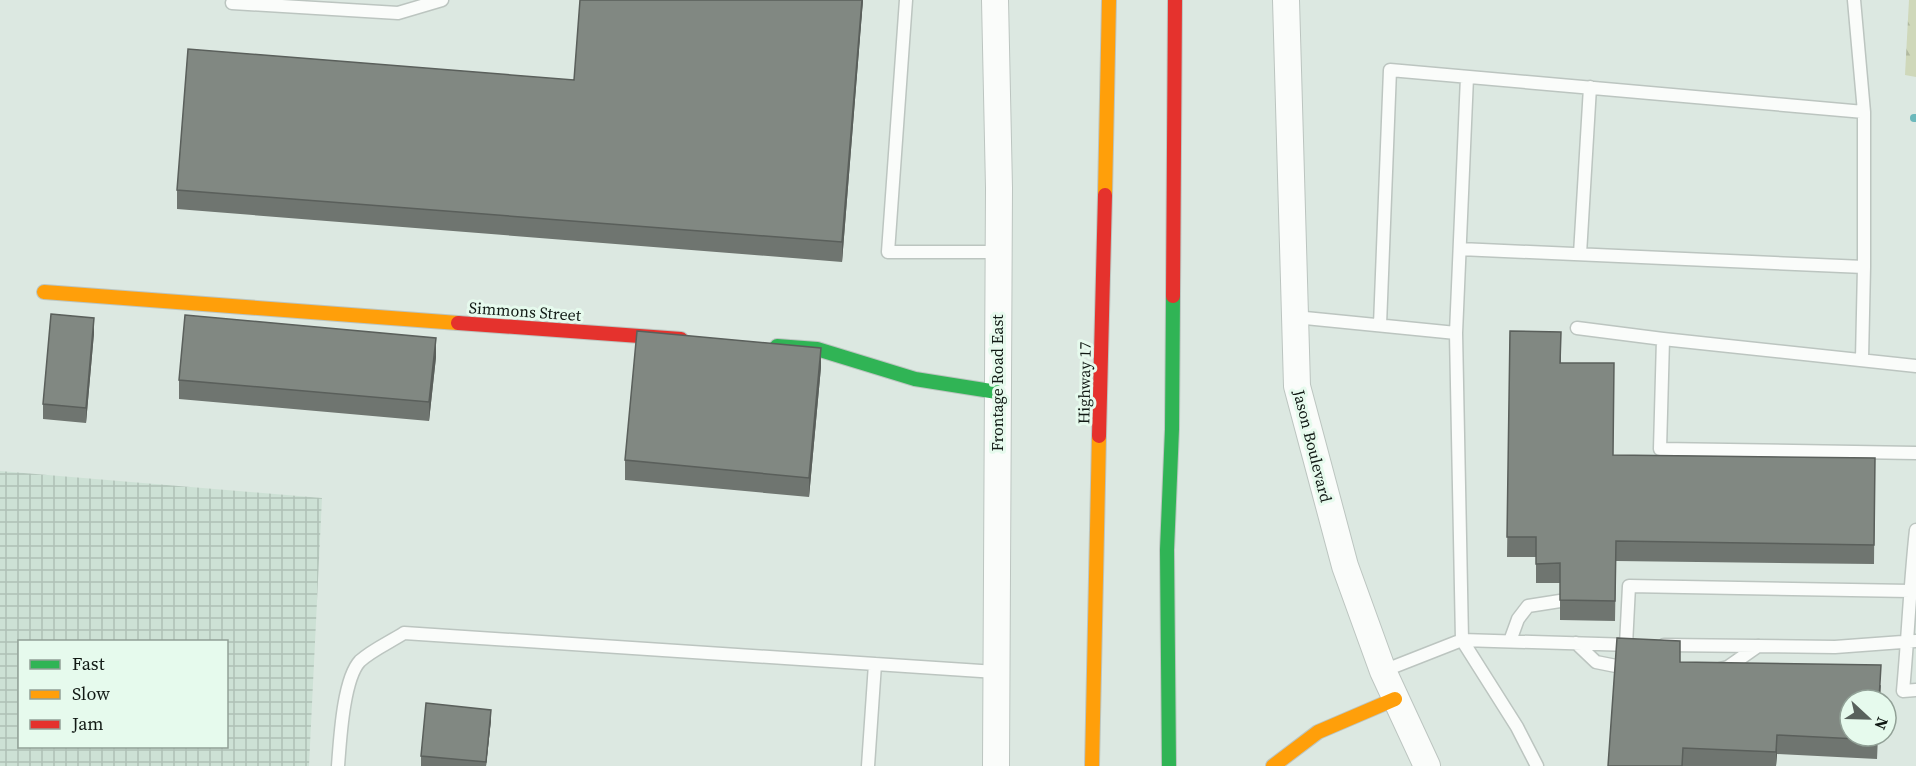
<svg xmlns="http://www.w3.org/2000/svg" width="1916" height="766" font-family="'Source Serif 4',serif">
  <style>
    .industrial { fill: url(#industrial-grid); fill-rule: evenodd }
    .forest { fill: url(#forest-firs) }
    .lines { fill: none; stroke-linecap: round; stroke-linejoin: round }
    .stream { stroke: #6bb8bb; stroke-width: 8 }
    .lane-casing { stroke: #bcc5c0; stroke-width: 15 }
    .street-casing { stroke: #bcc5c0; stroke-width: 28 }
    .fast-casing { stroke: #bcc5c0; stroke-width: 16 }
    .slow-casing { stroke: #bcc5c0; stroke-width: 16 }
    .jam-casing { stroke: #bcc5c0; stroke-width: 16 }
    .lane { stroke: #fafcfa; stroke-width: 12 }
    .street { stroke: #fafcfa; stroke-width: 26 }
    .fast { stroke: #30b455; stroke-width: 14 }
    .slow { stroke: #ff9f0a; stroke-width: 14 }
    .jam { stroke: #e5322d; stroke-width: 14 }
    .wall { fill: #6f7570 }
    .shaded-wall { fill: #5a5f5b }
    .building { fill: #818882; stroke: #5a5f5b; stroke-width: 1.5 }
    .labels { text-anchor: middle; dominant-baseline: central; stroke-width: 6; stroke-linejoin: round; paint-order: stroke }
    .street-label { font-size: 16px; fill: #111914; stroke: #e6faed }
  </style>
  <defs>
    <pattern id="industrial-grid" width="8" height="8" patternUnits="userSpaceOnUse" patternTransform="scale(1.5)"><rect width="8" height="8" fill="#cde1d5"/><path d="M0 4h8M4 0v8" fill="none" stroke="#afc0b6"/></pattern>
    <pattern id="forest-firs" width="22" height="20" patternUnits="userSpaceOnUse" patternTransform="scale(1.5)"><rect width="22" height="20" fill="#cfd8ba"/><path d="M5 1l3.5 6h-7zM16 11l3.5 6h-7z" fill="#b1b99f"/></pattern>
  </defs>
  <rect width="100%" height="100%" fill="#dce8e1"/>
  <path class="industrial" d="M0,471l322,27 -13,268h-309zM20,642h206v104h-206z"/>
  <path class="forest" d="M1909,0h7v77l-11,-2z"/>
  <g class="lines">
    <path class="stream" d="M1914,118h2"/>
    <g class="lane-casing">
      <path id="lane" d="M906,0l-18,252h110
        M1854,0l10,112v155l-2,92
        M232,3l166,10 44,-13
        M1460,249l404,18
        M1580,254l10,-167
        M1295,317l161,16 6,307 -79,31
        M1380,325l10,-255 474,42
        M1577,328l86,11 253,27
        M1456,333l11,-256
        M1663,339l-3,110 256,4
        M1916,530c-6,54 -8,107 -13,161l13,-1
        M1462,640l170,5
        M1462,640l55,87 20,39
        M1510,641l8,-22 10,-13 32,-5
        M1576,643l20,19 20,4
        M1626,645l3,-59 281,5
        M1664,645l171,2 81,-6
        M1720,669l8,-2 30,-21
        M338,766c2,-25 5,-87 22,-105 12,-11 30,-19 44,-28l592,39
        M868,766l7,-102"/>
    </g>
    <g class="street-casing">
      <path id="street" d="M995,0l4,188 -3,578
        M1286,0l11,386 48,180 38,105 44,95"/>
    </g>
    <g class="fast-casing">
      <path id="fast" d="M777,346l40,3 98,30 82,13
        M1169,766l-2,-216 5,-121 1,-133"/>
    </g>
    <g class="slow-casing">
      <path id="slow" d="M1105,195l4,-195
        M44,292l414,31
        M1092,766l7,-330
        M1273,766l45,-34 77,-33"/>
    </g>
    <g class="jam-casing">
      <path id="jam" d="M1173,296l2,-296
        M458,323l223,16
        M1099,436l6,-241"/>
    </g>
    <use href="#lane" class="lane"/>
    <use href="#street" class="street"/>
    <use href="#fast" class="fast"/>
    <use href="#slow" class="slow"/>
    <use href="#jam" class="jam"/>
  </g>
  <path class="wall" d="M863,0l-21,262 -665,-53v-19z
    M1510,331l51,1v31l52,92 262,3 -1,106 -258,-3 -1,60 -55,-1v-37h-24v-26h-29z
    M94,333l-8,90 -43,-4v-15z
    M436,357l-7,64 -250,-22v-19z
    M821,367l-12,130 -184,-17v-20z
    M1881,685l-1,15h-30l28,36 -1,23 -100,-5 -1,12h-168z
    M491,720l-5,46h-65v-10z"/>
  <path class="shaded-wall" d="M862,0h1l-21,262v-20z
    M94,318v15l-8,90v-15z
    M436,338v19l-7,64v-19z
    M821,348v19l-12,130v-19z
    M491,710v10l-5,46v-4z
    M1777,735v19l-1,12v-14z"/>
  <path class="building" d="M580,0h282l-20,242 -665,-52 11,-141 386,31z
    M51,314l43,4 -8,90 -43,-4z
    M185,315l251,23 -7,64 -250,-22z
    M637,331l184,17 -12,130 -184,-18z
    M1510,331l51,1 -1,31h54l-1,92 262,3 -1,87 -258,-4 -1,60 -55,-1v-37l-24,1v-27h-29z
    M1617,638l63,3v21l201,3 -2,35h-29v36h27v4l-100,-5 -1,17 -93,-4 -1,18h-74z
    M426,703l65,7 -5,52 -65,-6z"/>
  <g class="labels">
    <g class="street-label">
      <text transform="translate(525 311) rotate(4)">Simmons Street</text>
      <text transform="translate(997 383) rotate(-90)">Frontage Road East</text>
      <text transform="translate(1084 383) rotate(-89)">Highway 17</text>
      <text transform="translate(1313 446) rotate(76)">Jason Boulevard</text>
    </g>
  </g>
  <rect x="18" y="640" width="210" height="108" fill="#e6faed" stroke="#91a096" stroke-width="1.5"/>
  <rect x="30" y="660" width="30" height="9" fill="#30b455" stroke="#91a096" stroke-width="1.5"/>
  <text x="72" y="670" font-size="18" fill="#111914">Fast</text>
  <rect x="30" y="690" width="30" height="9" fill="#ff9f0a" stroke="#91a096" stroke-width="1.5"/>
  <text x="72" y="700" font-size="18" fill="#111914">Slow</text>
  <rect x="30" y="720" width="30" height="9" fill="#e5322d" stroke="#91a096" stroke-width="1.5"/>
  <text x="72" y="730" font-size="18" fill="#111914">Jam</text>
  <g transform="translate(1868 718) rotate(112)"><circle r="28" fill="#e6faed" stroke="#91a096" stroke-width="1.5"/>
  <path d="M0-4.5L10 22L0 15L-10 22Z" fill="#58615c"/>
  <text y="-9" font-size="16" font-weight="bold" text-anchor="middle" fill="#111914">N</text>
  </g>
</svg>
